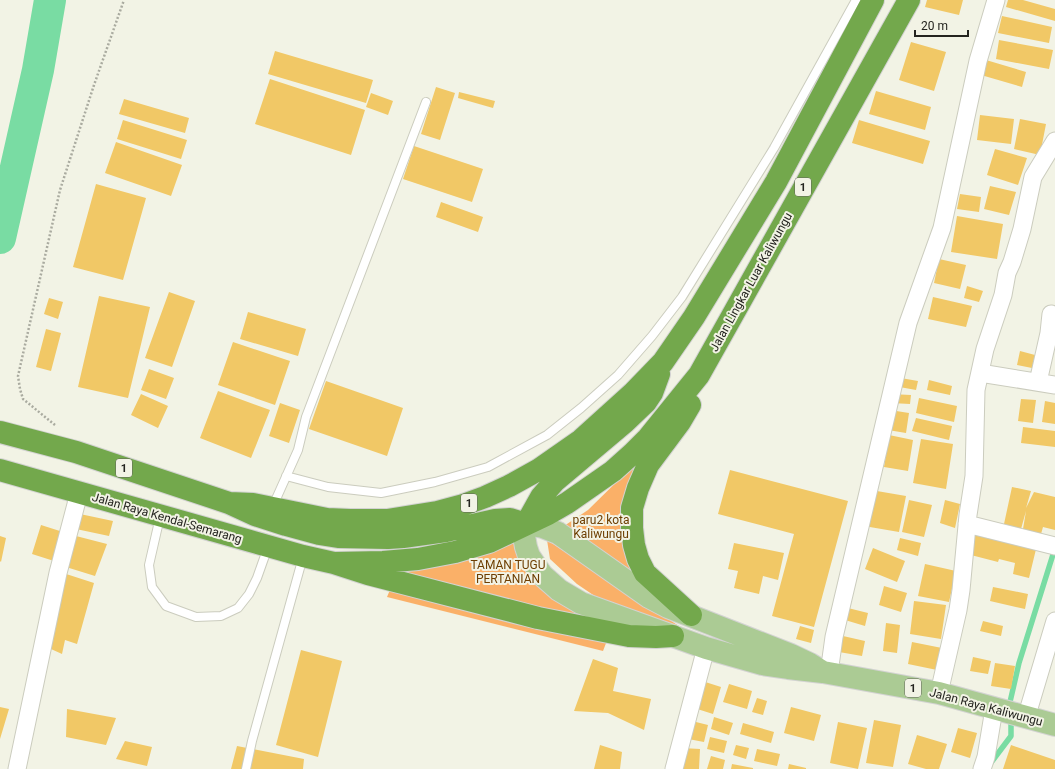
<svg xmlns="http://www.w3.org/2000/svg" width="1055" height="769" font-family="Roboto,sans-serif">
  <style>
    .green { fill: #fab068 }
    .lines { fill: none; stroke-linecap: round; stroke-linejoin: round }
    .stream { stroke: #79dca3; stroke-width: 5.5 }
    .river { stroke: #79dca3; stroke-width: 32 }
    .building { fill: #f1c866 }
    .lane-casing { stroke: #cbccbe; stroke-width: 10 }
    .street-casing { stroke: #cbccbe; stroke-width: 19 }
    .primary-casing { stroke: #d3d3d2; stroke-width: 24 }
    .highway-casing { stroke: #d3d3d2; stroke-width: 24 }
    .path { stroke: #aaaba0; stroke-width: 2.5; stroke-dasharray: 2 2; stroke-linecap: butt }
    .lane { stroke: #fff; stroke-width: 8 }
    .street { stroke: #fff; stroke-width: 17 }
    .primary { stroke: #abcb94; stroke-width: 22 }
    .highway { stroke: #73a84c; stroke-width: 22 }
    .labels { text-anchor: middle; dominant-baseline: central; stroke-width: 4; stroke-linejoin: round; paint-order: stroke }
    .shield { fill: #f2f3e5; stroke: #62625a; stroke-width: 1 }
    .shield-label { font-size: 11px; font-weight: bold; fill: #24241f }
    .street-label { font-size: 12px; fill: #24241f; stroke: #f2f3e5 }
    .park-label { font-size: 12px; fill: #6d3e01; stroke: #f2f3e5 }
  </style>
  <rect width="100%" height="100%" fill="#f2f3e5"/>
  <path class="green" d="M649,450l-22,49 30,96 -93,-69 24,-16z
    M547,540l135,88 -77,-25 -28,-19 -27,-25z
    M516,541l107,89 -237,-59z
    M392,585l216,53 -5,13 -216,-54z"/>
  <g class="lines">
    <path class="stream" d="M1011,707l-1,-5 9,-39 36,-115
      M990,764l21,-28v-18"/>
    <path class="river" d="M0,238l38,-168 12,-70"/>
  </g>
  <path class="building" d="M927,0h36l-4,15 -34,-8z
    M1008,0h15l32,9v12l-49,-14z
    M1002,16l50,11 -3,16 -51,-10z
    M999,40l54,10 -4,19 -53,-10z
    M911,42l35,10 -12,39 -35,-11z
    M275,51l98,29 -7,23 -98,-29z
    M986,60l40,12 -4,15 -41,-12z
    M270,79l95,31 -14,45 -96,-31z
    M436,87l19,6 -15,47 -19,-6z
    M876,91l55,16 -6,23 -56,-16z
    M459,92l36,9 -2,7 -35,-10z
    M371,93l22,8 -5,14 -22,-8z
    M124,99l65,19 -4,15 -66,-19z
    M980,115l34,4 -3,25 -34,-4z
    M1020,119l26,5 -6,31 -26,-6z
    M123,120l64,20 -6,19 -64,-20z
    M859,120l71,21 -7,23 -71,-21z
    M116,142l66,23 -11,31 -66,-23z
    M414,146l69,23 -11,33 -69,-23z
    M995,149l32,9 -9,27 -31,-10z
    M96,184l50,14 -23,82 -50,-13z
    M990,186l26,6 -7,23 -25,-6z
    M960,194l21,3 -2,15 -22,-3z
    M441,202l42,15 -5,15 -42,-15z
    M957,216l46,8 -6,35 -46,-7z
    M939,259l27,6 -6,24 -26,-6z
    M967,286l16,5 -4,11 -15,-4z
    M169,292l26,9 -23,66 -27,-9z
    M99,296l51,11 -22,91 -50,-11z
    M933,297l39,9 -6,21 -38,-8z
    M49,298l14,4 -5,17 -14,-5z
    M248,312l58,17 -8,27 -58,-17z
    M46,329l15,4 -10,38 -15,-4z
    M233,342l57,19 -15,44 -57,-20z
    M1020,351l15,4 -3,13 -15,-3z
    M149,369l25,9 -8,21 -25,-9z
    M895,377l23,4 -2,9 -22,-4z
    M929,380l23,6 -2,9 -23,-5z
    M326,381l77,27 -16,48 -78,-27z
    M218,391l52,19 -19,48 -51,-20z
    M141,394l27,12 -10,22 -27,-13z
    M891,394l20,1 -1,9 -19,-1z
    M919,398l38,8 -3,16 -38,-9z
    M1021,399l15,1 -3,23 -15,-2z
    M1045,401l10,2v21l-13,-2z
    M280,403l20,7 -11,33 -20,-7z
    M890,410l19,3 -3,20 -18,-3z
    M916,418l36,8 -3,14 -37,-9z
    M1023,427l32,4v16l-34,-4z
    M889,435l24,5 -5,31 -24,-4z
    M921,439l32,5 -7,45 -33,-6z
    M730,470l118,31 -34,126 -42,-11 22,-82 -76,-20z
    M1012,487l19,4 -5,17 8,-16 21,5v33l-12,-3 -2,7 -18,-5 3,-18 -5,18 -17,-5z
    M871,490l35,6 -7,36 -35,-6z
    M909,500l23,5 -8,32 -22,-5z
    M945,500l15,4 -5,24 -15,-5z
    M80,514l33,7 -4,15 -33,-7z
    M41,525l22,7 -9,29 -22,-7z
    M973,530l65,11 -9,37 -16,-4 2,-11 -16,-4 -1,3 -31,-8z
    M0,536l6,2 -5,24 -1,-1z
    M76,536l31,8 -12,32 -29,-9z
    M900,538l21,5 -3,13 -21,-6z
    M734,543l50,10 -6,27 -15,-4 -4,18 -25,-6 4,-17 -10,-2z
    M873,548l32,13 -8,21 -32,-13z
    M925,564l31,7 -7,31 -31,-6z
    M60,572l34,11 -17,61 -12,-4 -3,14 -11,-5z
    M884,586l23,7 -6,19 -22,-7z
    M993,587l35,7 -3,15 -35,-8z
    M914,601l32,4 -5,34 -31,-5z
    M848,608l20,5 -3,13 -20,-6z
    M983,621l20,5 -2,10 -21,-5z
    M886,623l14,2 -3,28 -14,-2z
    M800,626l14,4 -3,13 -15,-4z
    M843,636l22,5 -3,15 -23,-4z
    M912,642l30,6 -5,22 -29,-6z
    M301,650l41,11 -24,96 -42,-12z
    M973,657l18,4 -3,13 -18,-3z
    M593,659l25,9 -5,23 38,8 -7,31 -36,-17 -34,-2z
    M995,663l20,3 -4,23 -20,-3z
    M699,680l22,7 -8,27 -22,-7z
    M729,684l23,7 -5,18 -24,-7z
    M757,698l10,3 -4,14 -11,-3z
    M0,707l9,2 -9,30z
    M791,707l30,8 -7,26 -30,-8z
    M67,709l49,9 -10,27 -40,-8z
    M714,717l19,6 -4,12 -18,-6z
    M688,720l20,5 -4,17 -21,-4z
    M874,720l27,5 -8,42 -27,-4z
    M838,722l29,6 -9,41 -28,-6z
    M743,723l31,9 -3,11 -31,-9z
    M958,728l19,5 -7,25 -19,-6z
    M917,735l30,9 -8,25h-13l-18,-5z
    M710,737l17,4 -3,12 -17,-4z
    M125,741l27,6 -5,19 -31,-7z
    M600,745l22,7 -2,17h-26z
    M736,745l13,3 -3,11 -13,-4z
    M1011,745l44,15v9h-52z
    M237,746l67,13 -1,10h-72z
    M682,748l18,1 -1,20h-18z
    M757,749l23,5 -3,12 -23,-5z
    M711,756l14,4 -2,9h-16z
    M732,764l21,4v1h-22z
    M789,764l17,4v1h-18z"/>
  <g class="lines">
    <g class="lane-casing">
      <path id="lane" d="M286,476l42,11 53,6 54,-11 53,-15 59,-32 34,-27 37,-33 34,-39 30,-39 92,-149 82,-148
        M272,508l26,-58 8,-33 120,-315
        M160,517l-11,48 3,22 14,19 30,11 25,-1 17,-8 11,-14 8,-16 11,-31
        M246,769l6,-28 51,-184"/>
    </g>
    <g class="street-casing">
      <path id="street" d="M980,373l75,12
        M1038,382l11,-49 2,-19
        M967,524l88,22
        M829,673l5,-36 74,-314 34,-95 36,-167 18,-61
        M939,693l19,-83 3,-20 7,-75 6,-39 2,-86 9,-41 18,-54 4,-22 5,-11 10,-33 11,-52 22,-36
        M1026,718l29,-97
        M17,769l41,-196 21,-80
        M674,769l32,-121
        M982,769l4,-12 8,-48"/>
    </g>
    <g class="primary-casing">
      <path id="primary" d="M823,672l-13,-8 -19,-9 -123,-48 -19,-10 -91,-64 -15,-6 -17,-3 -2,12 2,11 3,9 13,19 17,15 22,13 125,45 56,16 26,4 35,4 116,21 116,32"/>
    </g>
    <g class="highway-casing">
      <path id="highway" d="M690,405l-10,17 -32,43 -10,23 -6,20v20l2,17 4,14 7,14 46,42
        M0,432l76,20 153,51 26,12 31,10 33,9 19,3 50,1 15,-1 43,-6 49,-11 15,-1 16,5
        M0,470l303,86 31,7 34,11 170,44 91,18 27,1 17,-1
        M229,503l24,1 74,15 23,1h37l50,-8 26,-7 22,-8 24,-11 29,-16 43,-30 52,-47 30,-31 31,-45 82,-135 97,-182
        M526,524l15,-27 14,-16 70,-59 21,-20 6,-9 7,-19
        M334,563l49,-1 35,-3 37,-7 34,-10 59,-28 19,-11 46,-32 19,-17 16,-16 51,-63 210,-375"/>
    </g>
    <path class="path" d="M55,425l-32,-26 -3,-10 -2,-13 42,-186 34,-105 30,-85"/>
    <use href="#lane" class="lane"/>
    <use href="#street" class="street"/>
    <use href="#primary" class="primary"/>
    <use href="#highway" class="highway"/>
  </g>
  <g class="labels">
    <g class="shield">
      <rect x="795" y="178" width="16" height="18" rx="3"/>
      <rect x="116" y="459" width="16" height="18" rx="3"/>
      <rect x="461" y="494" width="16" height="18" rx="3"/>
      <rect x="905" y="679" width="16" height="18" rx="3"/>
    </g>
    <g class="shield-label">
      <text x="803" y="187">1</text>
      <text x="124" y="468">1</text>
      <text x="469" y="503">1</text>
      <text x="913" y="688">1</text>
    </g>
    <g class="street-label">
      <text transform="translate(751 282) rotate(-61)">Jalan Lingkar Luar Kaliwungu</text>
      <text transform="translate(167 518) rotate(16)">Jalan Raya Kendal-Semarang</text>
      <text transform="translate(986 707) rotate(15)">Jalan Raya Kaliwungu</text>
    </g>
    <g class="park-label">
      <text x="601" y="520">paru2 kota<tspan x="601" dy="14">Kaliwungu</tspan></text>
      <text x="508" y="565">TAMAN TUGU<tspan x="508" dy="14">PERTANIAN</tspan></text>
    </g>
  </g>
  <path d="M915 30v6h53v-6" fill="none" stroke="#24241f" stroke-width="2"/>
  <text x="921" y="30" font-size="12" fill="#24241f" stroke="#f2f3e5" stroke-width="3" paint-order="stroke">20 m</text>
</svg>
